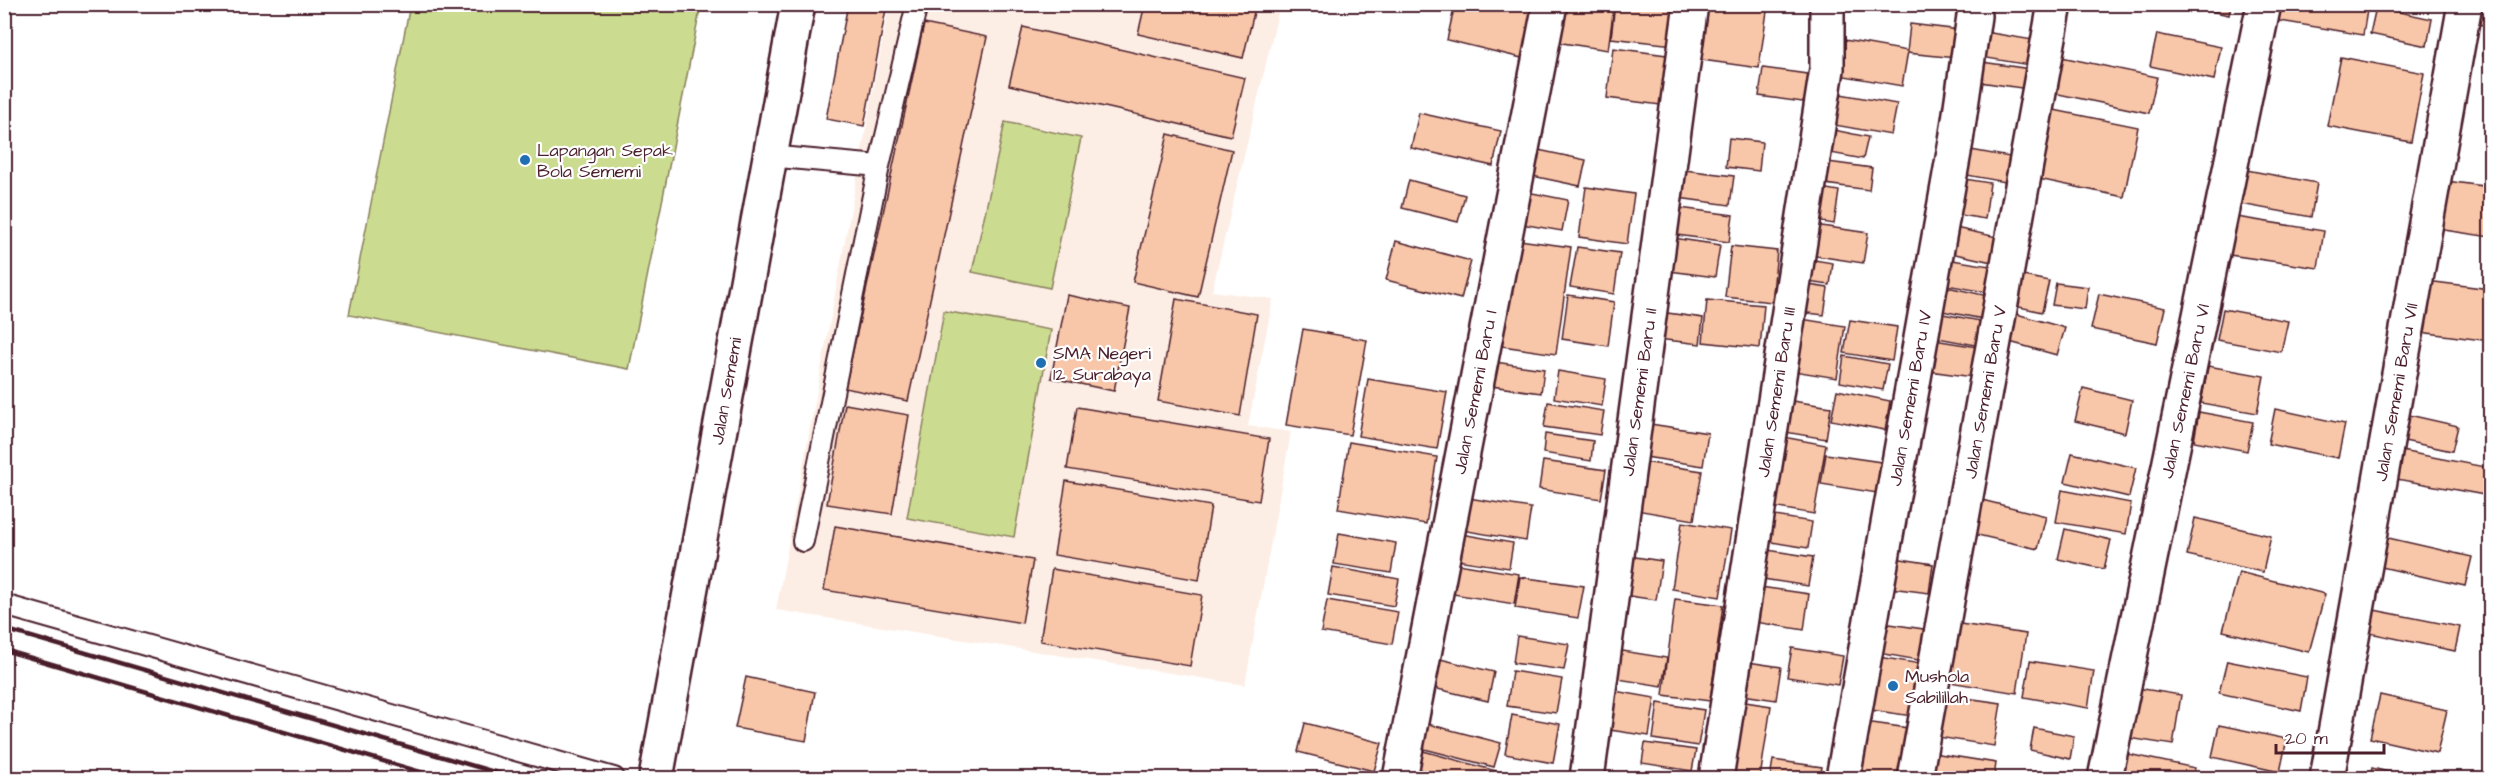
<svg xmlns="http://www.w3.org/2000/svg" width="2495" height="783" font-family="'Architects Daughter',sans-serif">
	<rect width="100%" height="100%" fill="#fff"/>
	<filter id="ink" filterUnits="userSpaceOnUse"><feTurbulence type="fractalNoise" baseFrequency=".0167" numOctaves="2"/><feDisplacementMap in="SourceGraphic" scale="12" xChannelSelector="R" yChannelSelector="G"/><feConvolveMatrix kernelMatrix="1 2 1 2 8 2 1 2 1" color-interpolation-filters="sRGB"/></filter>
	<g filter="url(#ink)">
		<path fill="#fdeee5" d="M889,5H1280L1212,291L1273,299L1248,426L1291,432L1245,685L776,610Z"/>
		<path fill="#cbdc90" stroke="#8a7e5e" stroke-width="1.5" d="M410,5H701L629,369L349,315Z
			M1005,122L1081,138L1050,288L972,272Z
			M944,311L1051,330L1014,537L907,518Z"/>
		<path fill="#f8c6a8" stroke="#4a1f2b" stroke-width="1.5" d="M848,4H887L864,126L826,119Z
			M1145,4H1256L1243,58L1138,34Z
			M1455,4H1544L1530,60L1447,40Z
			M1562,4L1614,6L1608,50L1556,42Z
			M1615,4H1678L1674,45L1611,38Z
			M1703,4H1768L1759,68L1695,59Z
			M2178,4H2231L2229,15Z
			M2271,4H2368L2363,35L2268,19Z
			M2480,5L2490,6V26L2477,24Z
			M2376,7L2432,19L2427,46L2370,34Z
			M924,24L987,37L908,401L845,388Z
			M1910,24L1960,30L1957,58L1907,53Z
			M1023,27L1245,78L1231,136L1009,85Z
			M2488,29H2490V57L2483,56Z
			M1985,32L2033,40L2029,65L1981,57Z
			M2157,34L2221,47L2214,80L2150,66Z
			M1839,39L1908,51L1902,86L1833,74Z
			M1613,48L1674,56L1668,106L1607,98Z
			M2052,55L2157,77L2149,113L2044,91Z
			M2341,57L2424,73L2411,142L2327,126Z
			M1982,62L2030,69L2028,89L1980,82Z
			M1763,68L1814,75L1810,103L1759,96Z
			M1835,93L1897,104L1891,135L1829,124Z
			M2044,108L2138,127L2124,197L2029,177Z
			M1419,113L1501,131L1493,166L1411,148Z
			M1829,129L1868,137L1863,159L1825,152Z
			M1168,134L1232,150L1198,297L1133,282Z
			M1729,138L1762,142L1759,171L1726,167Z
			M1529,148L1586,160L1580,186L1523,174Z
			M1960,148L2010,157L2005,182L1956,173Z
			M1828,162L1872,168L1869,190L1825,184Z
			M1676,169L1734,176L1730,205L1671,197Z
			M2241,169L2317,183L2311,217L2235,203Z
			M1953,177L1990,183L1985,219L1948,213Z
			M1409,180L1465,195L1458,222L1402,208Z
			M2439,180L2490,187V237L2431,228Z
			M1809,186L1839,191L1834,224L1804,219Z
			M1586,187L1634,194L1627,244L1579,237Z
			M1517,190L1568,200L1562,231L1510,222Z
			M1672,207L1733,215L1729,242L1669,234Z
			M2230,216L2324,231L2318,268L2223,254Z
			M1808,224L1868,233L1863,263L1804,254Z
			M1951,227L1997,237L1992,262L1946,252Z
			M1666,237L1720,245L1715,277L1662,270Z
			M1505,238L1571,247L1556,354L1489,344Z
			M1396,241L1471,261L1461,299L1386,280Z
			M1731,246L1777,251L1772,302L1725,297Z
			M1577,247L1620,253L1614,294L1570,287Z
			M1802,258L1833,263L1830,285L1799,281Z
			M1946,259L1990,266L1985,292L1941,284Z
			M2008,273L2049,281L2042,312L2001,303Z
			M2419,280L2490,289V341L2412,331Z
			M1795,283L1828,288L1824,315L1791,311Z
			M2056,283L2088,287L2085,309L2052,305Z
			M1943,286L1988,296L1983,319L1937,310Z
			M2099,294L2165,308L2157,343L2091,329Z
			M1067,295L1130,308L1114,391L1051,378Z
			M1568,295L1614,302L1608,346L1562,339Z
			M1176,299L1257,314L1240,416L1158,401Z
			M1707,300L1764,305L1760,348L1703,342Z
			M2223,309L2288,321L2281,352L2217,340Z
			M2003,310L2065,328L2057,355L1995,338Z
			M1653,311L1703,318L1700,344L1649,338Z
			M1932,312L1986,322L1981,346L1927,336Z
			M1789,317L1845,326L1837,378L1781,369Z
			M1850,320L1897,327L1892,361L1844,353Z
			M1303,329L1367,340L1350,435L1286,425Z
			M1934,340L1978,347L1973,377L1929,371Z
			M1844,356L1888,364L1883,390L1840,382Z
			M1488,361L1544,369L1541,393L1484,385Z
			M2208,366L2264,376L2257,413L2201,403Z
			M1558,371L1606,379L1602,406L1554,398Z
			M1368,379L1447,392L1437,449L1358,436Z
			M2083,388L2132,400L2125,433L2075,421Z
			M1837,390L1890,401L1885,430L1831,420Z
			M1779,399L1831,407L1826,439L1773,430Z
			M1548,402L1604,411L1600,435L1544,427Z
			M845,404L909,415L892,514L827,504Z
			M1077,407L1269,439L1259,501L1067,469Z
			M2275,409L2345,424L2338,458L2268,444Z
			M2199,412L2253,422L2247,451L2194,441Z
			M2396,412L2458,426L2452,451L2390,438Z
			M1644,423L1708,433L1703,466L1639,456Z
			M1545,434L1593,441L1591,461L1543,453Z
			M1773,435L1826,445L1814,514L1761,505Z
			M1349,442L1437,457L1426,524L1338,509Z
			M2396,450L2490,468V496L2391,478Z
			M2072,453L2136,468L2129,497L2065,482Z
			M1826,454L1881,462L1877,493L1821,484Z
			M1543,461L1606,470L1601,499L1539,489Z
			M1637,461L1702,471L1694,520L1630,509Z
			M1066,481L1211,506L1199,580L1054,555Z
			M2062,490L2131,503L2126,534L2056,522Z
			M1462,497L1531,508L1526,541L1455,529Z
			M1978,499L2046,516L2038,549L1969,533Z
			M1763,514L1812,522L1808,548L1759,540Z
			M2195,518L2271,536L2263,572L2187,555Z
			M1682,522L1731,530L1720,597L1672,589Z
			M835,526L1033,560L1022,623L824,590Z
			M2065,529L2111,540L2104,569L2058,559Z
			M1339,533L1396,543L1391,573L1334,564Z
			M1455,533L1513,543L1509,568L1450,559Z
			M2384,537L2472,557L2465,586L2377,566Z
			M1761,549L1813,557L1808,586L1757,578Z
			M1622,555L1662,561L1656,600L1616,594Z
			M1888,557L1933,564L1929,593L1883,587Z
			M1452,563L1519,574L1514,604L1447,593Z
			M1333,567L1399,579L1394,606L1328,595Z
			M1052,569L1202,595L1190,666L1040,641Z
			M2239,572L2325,594L2309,652L2223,631Z
			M1520,577L1584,586L1578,618L1515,608Z
			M1760,587L1809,594L1804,630L1755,622Z
			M1675,599L1723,605L1710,701L1663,695Z
			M1327,600L1398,612L1392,644L1321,632Z
			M2369,609L2460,627L2455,651L2365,632Z
			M1947,622L2026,634L2017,693L1937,680Z
			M1883,623L1930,630L1924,661L1878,653Z
			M1517,636L1569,644L1564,670L1513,663Z
			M1792,648L1843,656L1838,685L1787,677Z
			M1610,649L1667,658L1662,686L1605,677Z
			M1873,656L1921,664L1912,716L1864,709Z
			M1432,657L1494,672L1488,701L1425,686Z
			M1741,661L1781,667L1776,700L1736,694Z
			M2030,661L2094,671L2088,708L2024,697Z
			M2227,661L2307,677L2301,711L2219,693Z
			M1512,671L1562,679L1556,713L1507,706Z
			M746,677L815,692L806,741L735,728Z
			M2131,687L2181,695L2173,745L2122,737Z
			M1603,689L1655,698L1649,736L1597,728Z
			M1938,694L2001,703L1994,746L1932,736Z
			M2380,695L2447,710L2437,753L2370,738Z
			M1732,700L1771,706L1760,778L1721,772Z
			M1658,703L1704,710L1698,746L1653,739Z
			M1512,715L1560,724L1553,763L1505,754Z
			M1420,722L1501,743L1494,767L1413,746Z
			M1865,722L1908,728L1901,778H1857Z
			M1305,723L1382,743L1374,771L1298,752Z
			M2219,725L2287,739L2280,772L2212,757Z
			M2034,728L2074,736L2070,759L2030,750Z
			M1645,743L1696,750L1692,771L1642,763Z
			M1409,747L1496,771L1493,778H1405Z
			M1927,752L1996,763L1994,778H1922Z
			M2128,754L2195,768L2192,778H2123Z
			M1773,760L1822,767L1820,778H1770Z
			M2372,768L2414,778H2370Z"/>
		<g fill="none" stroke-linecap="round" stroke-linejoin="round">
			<defs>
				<path id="lane" d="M768,156L879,166L917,4
					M803,541L879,166
					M4,605L614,778"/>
				<path id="street" d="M656,778L798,4
					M1400,778L1550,4
					M1587,778L1691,4
					M1716,778L1827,69V4
					M1843,778L1956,141L1974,16
					M1915,778L2055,4
					M2105,778L2264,4
					M2327,778L2465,4"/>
			</defs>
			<use href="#lane" stroke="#4a1f2b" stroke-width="24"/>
			<use href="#street" stroke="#4a1f2b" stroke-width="38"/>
			<use href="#lane" stroke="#fff" stroke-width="20"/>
			<use href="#street" stroke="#fff" stroke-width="33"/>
			<path stroke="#4a1f2b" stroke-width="4.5" d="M4,629L515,778
				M4,650L441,778"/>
		</g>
	</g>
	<g fill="#1f6fb2" stroke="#fff" stroke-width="2">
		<circle cx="525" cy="160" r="6"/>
		<circle cx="1041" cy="363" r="6"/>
		<circle cx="1893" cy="686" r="6"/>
	</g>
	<g text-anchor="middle" stroke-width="4.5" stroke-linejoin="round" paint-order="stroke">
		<g font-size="18" fill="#4a1f2b" stroke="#fff" text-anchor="start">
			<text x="537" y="156">Lapangan Sepak<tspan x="537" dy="21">Bola Sememi</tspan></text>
			<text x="1053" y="359">SMA Negeri<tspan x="1053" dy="21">12 Surabaya</tspan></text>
			<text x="1905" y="682">Mushola<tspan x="1905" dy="21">Sabilillah</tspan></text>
		</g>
		<g font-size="18" fill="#4a1f2b" stroke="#fff">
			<text transform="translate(726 391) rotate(-80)" y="6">Jalan Sememi</text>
			<text transform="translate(2185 391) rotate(-78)" y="6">Jalan Sememi Baru VI</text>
			<text transform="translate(1475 392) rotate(-79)" y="6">Jalan Sememi Baru I</text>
			<text transform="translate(1639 392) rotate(-82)" y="6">Jalan Sememi Baru II</text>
			<text transform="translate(1776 392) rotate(-81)" y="6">Jalan Sememi Baru III</text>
			<text transform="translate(1985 392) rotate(-80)" y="6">Jalan Sememi Baru V</text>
			<text transform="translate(2396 392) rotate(-80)" y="6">Jalan Sememi Baru VII</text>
			<text transform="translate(1910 398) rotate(-80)" y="6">Jalan Sememi Baru IV</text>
		</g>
	</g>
	<rect width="2495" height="783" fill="none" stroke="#fff" stroke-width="24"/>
	<rect x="12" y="12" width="2471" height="759" fill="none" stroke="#4a1f2b" stroke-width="2" filter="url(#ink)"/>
	<path d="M2276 744v9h108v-9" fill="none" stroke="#4a1f2b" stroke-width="3"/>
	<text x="2285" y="744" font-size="18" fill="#4a1f2b" stroke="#ffffff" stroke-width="4.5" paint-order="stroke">20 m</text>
</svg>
